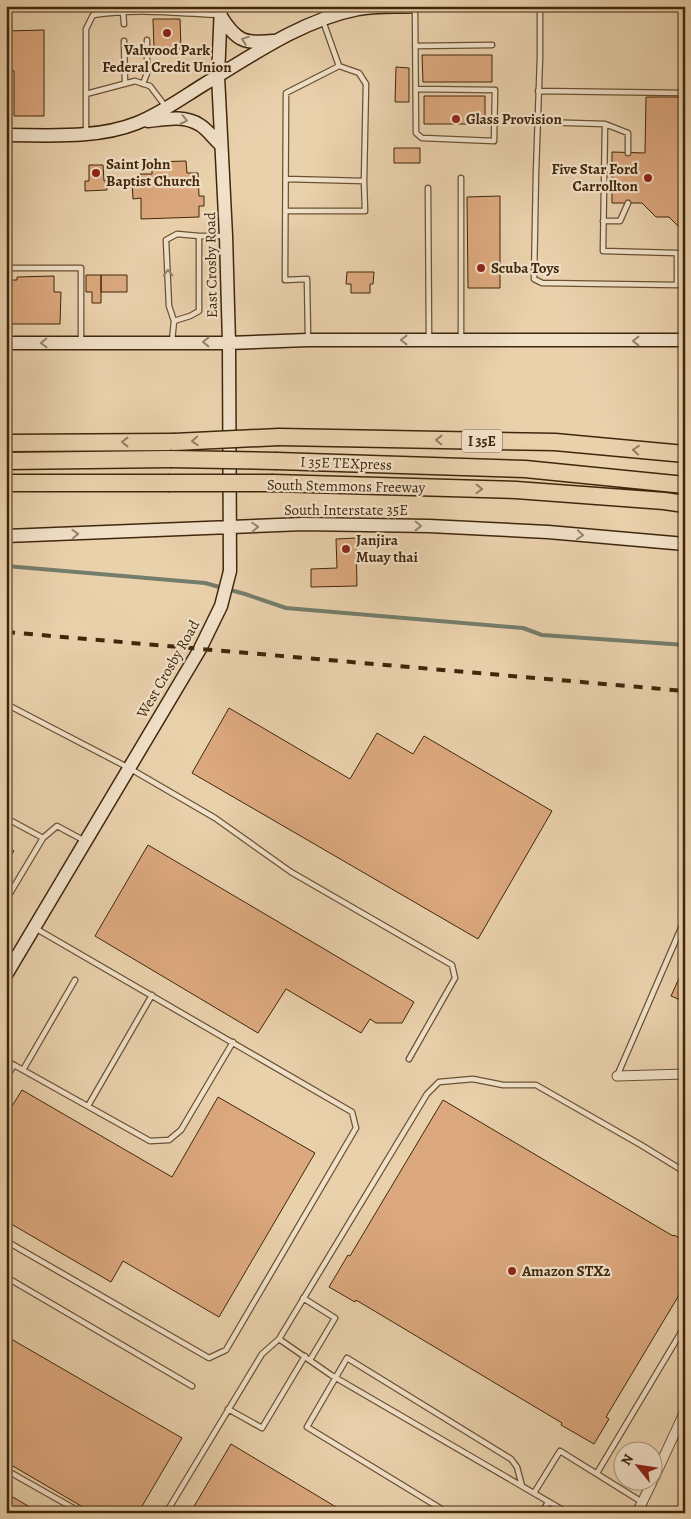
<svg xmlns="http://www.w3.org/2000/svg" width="691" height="1519" font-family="Alegreya,serif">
	<rect width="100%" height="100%" fill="#e9d1ac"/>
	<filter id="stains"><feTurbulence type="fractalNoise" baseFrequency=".004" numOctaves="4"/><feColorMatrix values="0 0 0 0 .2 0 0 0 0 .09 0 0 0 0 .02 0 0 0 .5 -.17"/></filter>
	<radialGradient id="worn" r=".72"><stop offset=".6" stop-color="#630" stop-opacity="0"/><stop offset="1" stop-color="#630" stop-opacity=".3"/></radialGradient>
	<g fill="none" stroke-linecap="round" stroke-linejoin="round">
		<path stroke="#747d6b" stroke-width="4" d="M6,566L205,583L245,594L286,608L523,628L542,635L685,645"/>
	</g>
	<path fill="#dca87e" stroke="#40270c" d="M153,19H180L181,48H154Z
		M44,30V116H14V71L6,66V31Z
		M422,55H492V82H423Z
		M396,67L409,68V102H395Z
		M424,96H485V124H424Z
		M646,97H685V226H678L669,217H656L642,203H612V152L645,153Z
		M394,148H420V163H394Z
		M186,161L187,173H198L199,196H204V206H199V217L141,219V198L133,199L132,182H141L140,174H152V162Z
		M89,165H103L104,181H107V190L85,191V181H89Z
		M500,196V288H468L467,197Z
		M347,272H374L373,284H370V293H351V284H346Z
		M86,275H101V303H92V292H86Z
		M101,275H127V292H101Z
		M54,276V292H61L60,324H6V280H17V277Z
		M356,538L357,586L311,587V569L337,568L336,539Z
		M229,708L350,779L377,733L413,754L424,736L552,811L478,939L192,773Z
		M148,845L414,1002L402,1023H376L370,1019L361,1033L286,989L258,1033L95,936Z
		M6,846L14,851L6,863Z
		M685,965V1002L671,996Z
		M22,1090L172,1177L218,1097L315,1153L219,1317L123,1261L111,1282L6,1221V1116Z
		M443,1100L673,1236L674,1235L685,1241V1285L606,1417L609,1419L594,1444L561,1425L562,1423L356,1300L355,1302L329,1287L348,1255L350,1256Z
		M6,1336L182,1438L138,1513H93L6,1462Z
		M231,1444L346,1513H190Z
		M6,1493L40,1513H6Z"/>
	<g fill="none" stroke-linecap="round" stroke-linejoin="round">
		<defs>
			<path id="lane" d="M540,6V57L536,172L534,279L542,283L677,285V253H685
				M415,8L416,133L422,138L494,141L495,90L416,89
				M123,12L124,24
				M124,41L125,84
				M415,46L492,45
				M339,66L359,73L366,84L364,181
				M143,84L147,73V40
				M538,91L685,93
				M86,94L135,81L150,86L166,107
				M537,122L605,124L603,251L677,253
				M605,124L628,133V153
				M86,132V29L93,15C135,8 177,13 219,15
				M461,178V339
				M428,188L429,339
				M286,211H365L364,181L286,179
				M603,221H620L628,203
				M199,236H225
				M6,268H81V341
				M308,339L307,279L285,280L286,93L339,66L323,21
				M172,341L174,321L169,306L166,240L177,234L199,236V311L190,316L174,321
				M6,704L129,768L215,818L291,872L452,965L455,978L409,1059
				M6,818L43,838
				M6,900L43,838L57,826L85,841
				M6,1061L14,1065L6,1078
				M14,1065L150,1141L169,1140L181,1130L233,1042
				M23,1070L75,980
				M617,1076L685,919
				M88,1106L152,995
				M6,1241L209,1358L226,1350L356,1128L352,1112L35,928
				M6,1277L192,1386
				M303,1298L335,1318L310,1360
				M279,1339L427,1094L439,1082L473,1079L503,1085H536L641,1145L685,1172
				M228,1409L262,1428L305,1356
				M6,1470L82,1513
				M597,1473L683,1329L685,1330
				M534,1493L560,1451L642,1502
				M166,1513L262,1354L279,1339L331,1375L568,1513
				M448,1513L307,1427L347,1358L511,1459L517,1467L522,1486
				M542,1513L548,1502"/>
			<path id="street" d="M617,1076L685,1074
				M654,1478L685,1411
				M637,1513L652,1482"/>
			<path id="secondary" d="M220,15C236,41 244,44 273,41
				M148,121C166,119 184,115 200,125C208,130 214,139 221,145
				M6,135C49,135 97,139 137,123C160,114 182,98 203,85C251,56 302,20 358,9C376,6 397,7 415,6
				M6,343H229L308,340H685
				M6,536L303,524L429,526L548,532L685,544
				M6,975L200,649L221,606L230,571L229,343L226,236L218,76L221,6"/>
			<path id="highway" d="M279,437L555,442L685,454
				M6,443L174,442
				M6,461L170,459
				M277,461L525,469L685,485
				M6,483H168
				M273,483L516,490L664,501L685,504"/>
		</defs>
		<use href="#lane" stroke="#6a5234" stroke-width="7"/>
		<use href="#street" stroke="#6a5234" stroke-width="11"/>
		<use href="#secondary" stroke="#40270c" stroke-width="15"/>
		<use href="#highway" stroke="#40270c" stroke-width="19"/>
		<use href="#lane" stroke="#f1e1c9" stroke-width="4.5"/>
		<use href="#street" stroke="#f1e1c9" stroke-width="9"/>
		<use href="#secondary" stroke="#f1e1c9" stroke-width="12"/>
		<use href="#highway" stroke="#e9d1ac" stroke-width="16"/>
		<path stroke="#40270c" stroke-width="4" stroke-dasharray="9 9" stroke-linecap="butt" d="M6,6H7
			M6,632L685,691"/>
		<defs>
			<path id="highway-bridge" d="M174,442L279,437
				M170,459L277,461
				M168,483H273"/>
		</defs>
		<use href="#highway-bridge" stroke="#40270c" stroke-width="19" stroke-linecap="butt"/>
		<use href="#highway-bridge" stroke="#e9d1ac" stroke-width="16"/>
	</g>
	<defs><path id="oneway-chevron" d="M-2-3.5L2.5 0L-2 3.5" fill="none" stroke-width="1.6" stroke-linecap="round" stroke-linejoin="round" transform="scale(1.25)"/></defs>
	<g stroke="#98846a">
		<use href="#oneway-chevron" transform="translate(245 40) rotate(-159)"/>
		<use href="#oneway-chevron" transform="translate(184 120) rotate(12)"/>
		<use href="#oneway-chevron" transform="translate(168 273) rotate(-92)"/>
		<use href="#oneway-chevron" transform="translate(404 340) rotate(-180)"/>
		<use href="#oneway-chevron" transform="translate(636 341) rotate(180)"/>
		<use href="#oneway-chevron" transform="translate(206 342) rotate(-180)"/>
		<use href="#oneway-chevron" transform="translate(44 343) rotate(179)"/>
		<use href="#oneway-chevron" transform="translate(418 526) rotate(1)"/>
		<use href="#oneway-chevron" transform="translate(255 527) rotate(-3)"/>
		<use href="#oneway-chevron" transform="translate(75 534) rotate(-2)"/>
		<use href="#oneway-chevron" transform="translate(580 535) rotate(5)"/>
	</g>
	<g stroke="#947c5c">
		<use href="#oneway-chevron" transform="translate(439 440) rotate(-179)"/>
		<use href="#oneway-chevron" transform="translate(195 441) rotate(177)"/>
		<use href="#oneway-chevron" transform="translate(125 442) rotate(180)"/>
		<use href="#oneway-chevron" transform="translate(636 450) rotate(-175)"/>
		<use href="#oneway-chevron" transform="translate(479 489) rotate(2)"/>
	</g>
	<g fill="#8f2418" stroke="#f1e1c9" stroke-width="2">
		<circle cx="167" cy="33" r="5"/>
		<circle cx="456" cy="119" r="5"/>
		<circle cx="96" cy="173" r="5"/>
		<circle cx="648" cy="178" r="5"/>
		<circle cx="481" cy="268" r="5"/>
		<circle cx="346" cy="549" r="5"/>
		<circle cx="512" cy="1271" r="5"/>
	</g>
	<g text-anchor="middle" stroke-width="4.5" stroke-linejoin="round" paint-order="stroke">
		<rect fill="#f1e1c9" stroke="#755f45" stroke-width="1" x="462" y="429.5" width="40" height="23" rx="4"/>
		<g font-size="14" font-weight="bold" fill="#40270c">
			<text x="482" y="446">I 35E</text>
		</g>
		<g font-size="15" font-weight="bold" fill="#40270c" stroke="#f1e1c9" text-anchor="start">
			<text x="167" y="55" text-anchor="middle">Valwood Park<tspan x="167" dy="17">Federal Credit Union</tspan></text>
			<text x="466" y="124">Glass Provision</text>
			<text x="106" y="169">Saint John<tspan x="106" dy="17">Baptist Church</tspan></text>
			<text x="638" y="174" text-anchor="end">Five Star Ford<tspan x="638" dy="17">Carrollton</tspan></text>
			<text x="491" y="273">Scuba Toys</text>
			<text x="356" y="545">Janjira<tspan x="356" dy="17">Muay thai</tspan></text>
			<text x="522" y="1276">Amazon STX2</text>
		</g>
		<g font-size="15" fill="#40270c" stroke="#f1e1c9">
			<text transform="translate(211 265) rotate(-91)" y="5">East Crosby Road</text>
			<text transform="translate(346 463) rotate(2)" y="5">I 35E TEXpress</text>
			<text transform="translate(346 486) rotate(1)" y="5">South Stemmons Freeway</text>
			<text x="346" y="515">South Interstate 35E</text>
			<text transform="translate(168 669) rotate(-60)" y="5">West Crosby Road</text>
		</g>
	</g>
	<rect width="691" height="1519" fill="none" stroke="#e9d1ac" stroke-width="25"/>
	<rect x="8" y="8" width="676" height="1504" fill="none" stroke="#40270c" stroke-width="2.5"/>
	<rect x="12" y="12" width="666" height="1494" fill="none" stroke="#40270c"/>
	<g transform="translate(638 1466) rotate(300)"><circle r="24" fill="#f1e1c9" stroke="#aa977d"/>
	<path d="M0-4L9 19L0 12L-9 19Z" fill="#8f2418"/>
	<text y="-8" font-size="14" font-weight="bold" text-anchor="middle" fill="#40270c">N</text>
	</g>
	<rect width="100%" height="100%" filter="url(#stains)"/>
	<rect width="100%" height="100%" fill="url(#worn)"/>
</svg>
